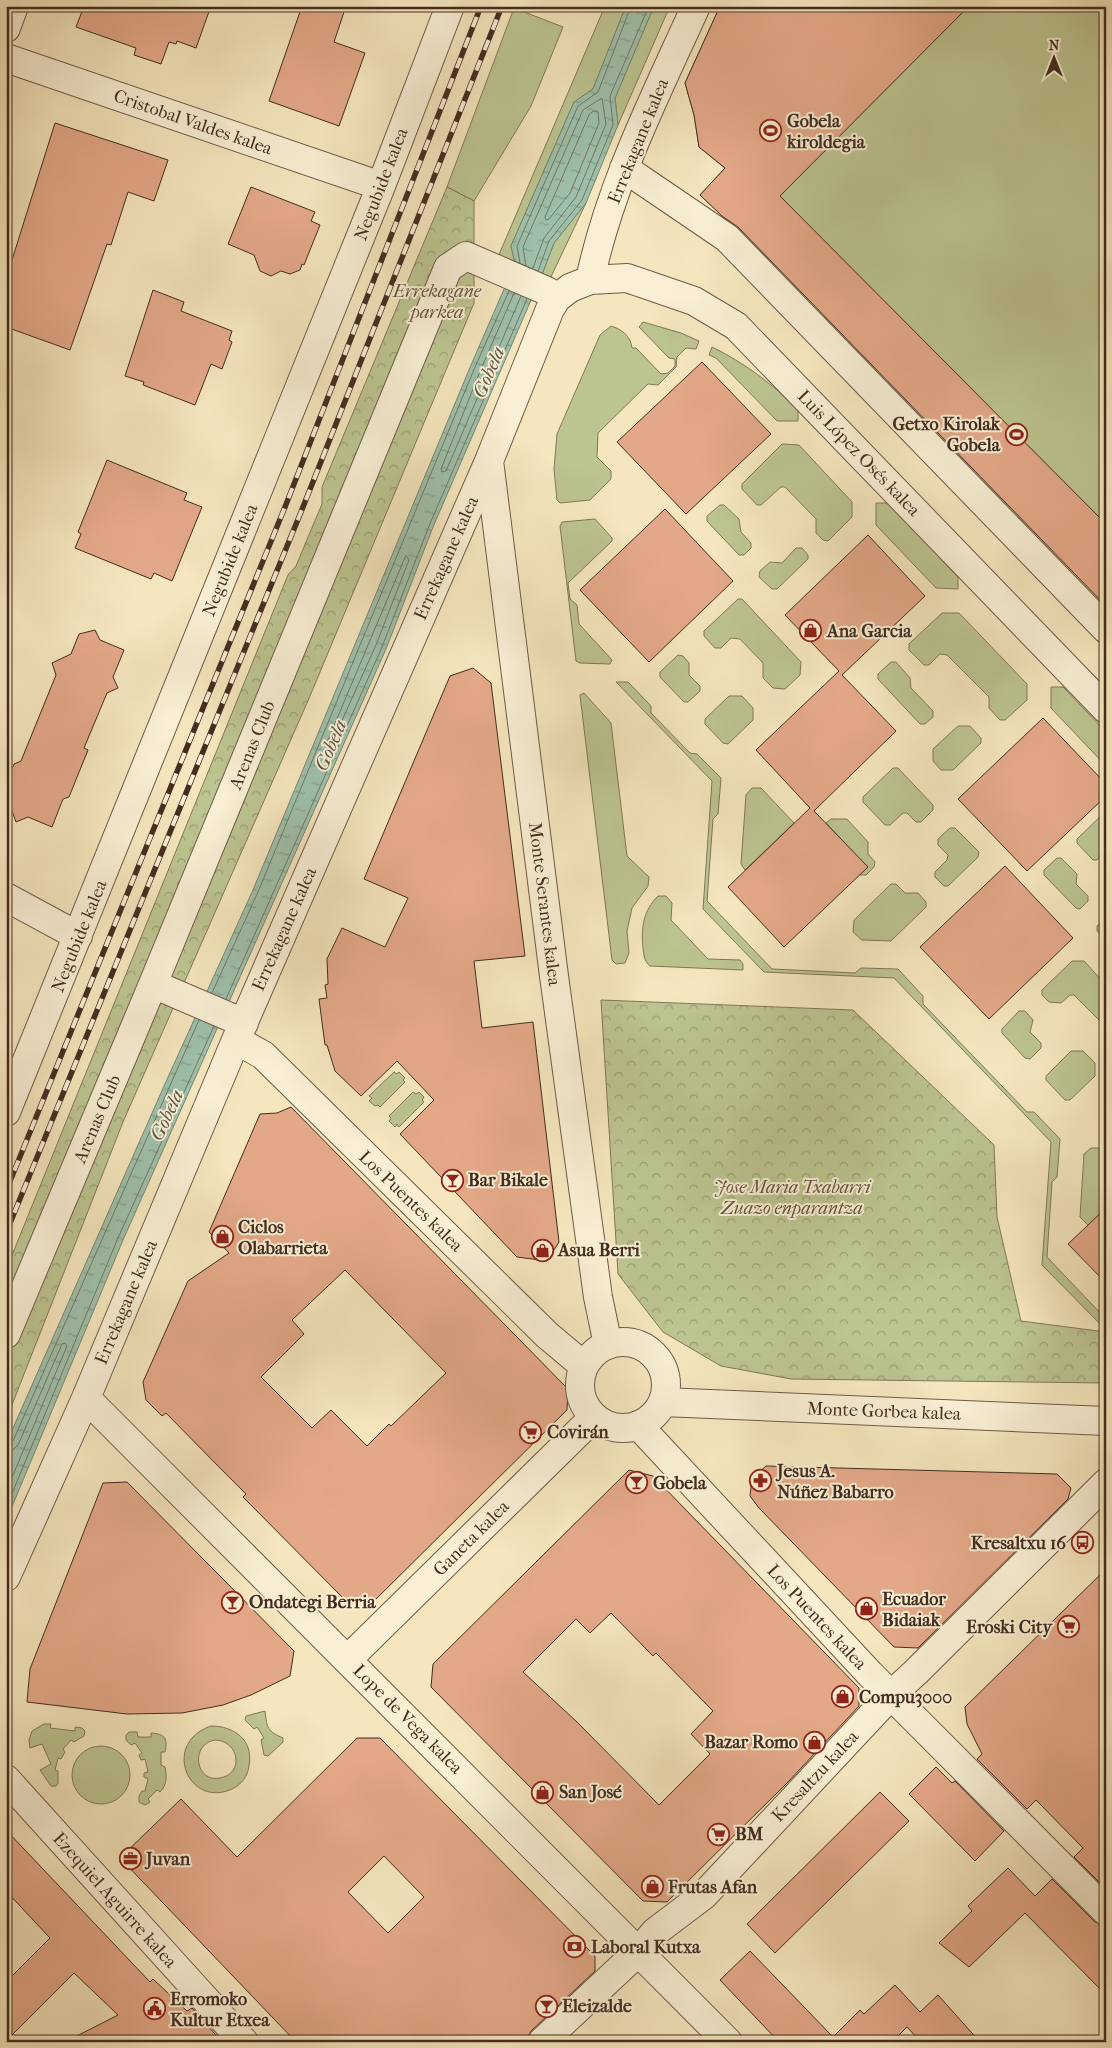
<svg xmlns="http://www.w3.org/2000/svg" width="1112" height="2048" font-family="'IM FELL French Canon',serif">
	<defs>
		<pattern id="park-crowns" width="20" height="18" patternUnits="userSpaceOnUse" patternTransform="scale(1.25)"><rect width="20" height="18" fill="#bcc490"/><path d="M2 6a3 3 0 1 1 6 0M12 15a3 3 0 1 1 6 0" fill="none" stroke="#9a9f75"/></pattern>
		<pattern id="water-ripples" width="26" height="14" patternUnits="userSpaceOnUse" patternTransform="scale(1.25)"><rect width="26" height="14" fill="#9ec0aa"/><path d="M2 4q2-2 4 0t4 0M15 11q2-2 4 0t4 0" fill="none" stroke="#829c8a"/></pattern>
	</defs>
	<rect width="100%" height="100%" fill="#f5e6bd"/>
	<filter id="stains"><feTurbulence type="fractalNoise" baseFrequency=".004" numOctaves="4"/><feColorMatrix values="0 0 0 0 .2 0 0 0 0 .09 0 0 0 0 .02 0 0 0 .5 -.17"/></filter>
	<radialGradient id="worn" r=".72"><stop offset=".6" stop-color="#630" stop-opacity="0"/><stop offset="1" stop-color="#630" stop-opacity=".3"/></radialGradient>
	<path fill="#bcc490" stroke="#807858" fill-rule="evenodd" d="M605,6H626L593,89L574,102L511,246L515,264L498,257Z
		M654,6H670L618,125L615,98Z
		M720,6H1106V611L742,234L700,195L725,168L699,147L694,115L685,83Z
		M514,8L563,27L531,106L474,201L447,187Z
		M586,203L549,281L541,277L554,243Z
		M643,322L681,333L699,341L696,349L686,348L677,357L676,367L658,385L648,384L598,433L597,457L611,471V479L590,500L560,503L557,500L554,469L557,434L600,335L611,326C621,329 631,336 632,348H636L661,374L668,373L675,366V359L669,358L639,327Z
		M712,347C745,363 772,384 798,409V421H777L716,358L709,355Z
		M782,444L799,445L852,502V517L828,541L823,540L816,533V519L785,487H781L761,505H757L742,489V484Z
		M876,503H888L958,577V589L936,588L876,525Z
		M720,505H724L739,519L741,532L751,543V548L744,555H739L707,521V516Z
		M595,519L612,538V541L568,583L570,599L577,605L579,624L612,660L610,664L580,663L576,661L560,526L562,522Z
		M796,548H802L808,555V559L777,589H772L759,577L760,571L770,562L782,563Z
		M738,599H742L801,662L800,675L785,689L773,688L763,678V663L740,639L731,638L721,648H715L704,636V631Z
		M942,613H959L1027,684V700L1005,720H1000L989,708V697L947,655L940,654L929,665H924L909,650V644Z
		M678,655L683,656L689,663V675L700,686V691L688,702H684L660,677V672Z
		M891,662H896L910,678L911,688L933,711V717L925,724H920L878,679V674Z
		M616,682H628L651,706V713L690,753L697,754L721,778L718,814L713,819L707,901L772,969L855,973L861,968L898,969L923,996V1004L1027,1112H1034L1060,1139L1057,1177L1052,1182L1047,1257L1106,1319V1330L1042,1265L1051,1142L894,978L764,972L703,909L712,781Z
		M1051,687H1063L1106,732V766L1051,708Z
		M584,693L611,723L627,856L649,877L648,886L632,908L627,931L629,953L625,963L616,964L612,960L580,695Z
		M729,696H742L753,708V720L728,744L723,743L705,724V719Z
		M958,726H970L981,738V743L953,770H941L933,761V749Z
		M893,768H898L933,805V810L921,822H916L907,813H903L890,825H885L863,802V797Z
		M752,788H761L794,823L745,870L741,864L746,795Z
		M1106,811V851L1097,860H1093L1077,843V839Z
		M831,819H847L868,842V854L875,862L874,867L866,875H859L867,867L826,823Z
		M950,828H955L979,852L978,857L948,886H944L935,877V872L947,860L948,855L938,845V839Z
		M1057,858H1061L1077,874L1076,884L1088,896V901L1080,909L1076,908L1044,875V870Z
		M891,884H896L905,893H918L926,902V907L891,941L862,940L853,932L854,920Z
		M658,896H666L672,903L671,920L708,959L740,960L743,964V970L650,966C644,961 644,956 643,948C641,928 643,911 658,896Z
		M1106,917V940L1097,931V926Z
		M1072,961H1084L1106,985V1040L1102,1036L1103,1024L1074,995H1070L1061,1003L1049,1002L1042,995V990Z
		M1019,1011H1025L1033,1020L1030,1032L1041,1043V1048L1030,1059L1025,1058L1002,1033V1029Z
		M1071,1051H1083L1095,1063V1076L1070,1100H1065L1046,1080V1076Z
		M394,1072L397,1074L399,1072L405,1078L403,1080L405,1082L380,1107L378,1105L375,1106L369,1101L372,1098L369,1096Z
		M413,1092L416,1094L419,1092L424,1097L422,1100L424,1102L399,1127L397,1124L395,1127L389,1121L391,1118L389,1116Z
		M1091,1148H1104L1106,1150V1208L1088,1225L1080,1217L1084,1154Z
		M265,1711C267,1728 267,1731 283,1738V1742L268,1756L264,1755L261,1740L264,1738L257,1727L254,1729L245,1720L246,1716Z
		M44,1724H51L50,1728L75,1731V1727L82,1728L85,1731L84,1736L74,1742L71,1740L63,1749L65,1752L61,1759L58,1758L55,1770L58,1771V1783L56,1786H51L40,1770L51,1764L42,1744L30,1748L29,1740L32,1731Z
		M211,1726C234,1726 254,1740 249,1766C248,1776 241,1785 232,1789C188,1809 161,1743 211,1726ZM215,1740C240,1741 244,1774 220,1778C195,1783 190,1744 215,1740Z
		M129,1732H137L138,1737H151V1733C165,1734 168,1738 165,1752H161V1765L165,1767C167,1777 167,1785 160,1792L157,1790L148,1799L150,1802L145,1805L139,1802V1796L142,1791H145L148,1779L144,1777V1773L148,1772L145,1759L141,1760L139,1755L142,1753L135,1743L131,1745L126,1740V1735Z
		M72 1775a29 29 0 1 1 58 0a29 29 0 1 1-58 0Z"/>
	<path fill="url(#park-crowns)" stroke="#807858" d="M447,187L474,201V303L310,696L123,1122L6,1420V1270L288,575L296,566L322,504V487Z
		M601,1000L853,1010L994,1145L997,1217L1021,1321L1106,1332V1383L791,1379L721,1366L663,1332L618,1274Z"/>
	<path fill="url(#water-ripples)" stroke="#7a8573" d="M626,6H654L615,98L618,125L586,203L554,243L541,277L433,527L386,649L123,1240L6,1521V1444L164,1086L253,890L471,365L515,264L511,246L574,102L593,89Z"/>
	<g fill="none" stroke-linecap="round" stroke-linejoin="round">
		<path stroke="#717666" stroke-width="1" d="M594,111L598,112L599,123L570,193L549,219L546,220L545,217L589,115Z
			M520,263L517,246L578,106L598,92L631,6
			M526,266L523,247L583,110L602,98L606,124L576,197L544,238L533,268
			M538,271L549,241L582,200L613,125L610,96L649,6
			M514,293L481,369L441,469L442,472L446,471L521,296
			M406,556L409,560L376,645L331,745L328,746L327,743Z
			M212,993L258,892L475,367L509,291
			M226,999L382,647L429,526L527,299
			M6,1444L13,1441L199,1020
			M6,1451L13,1450L18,1445L62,1344L65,1343L67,1346L6,1492
			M6,1508L118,1238L214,1026"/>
	</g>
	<path fill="#e3a888" stroke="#442c21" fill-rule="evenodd" d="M84,6H211L196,48L177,41L176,44L169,42L161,64L134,55L136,48L76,27Z
		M302,6H346L334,42L365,53L339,126L269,101Z
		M720,6H969L780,196L1106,524V606L738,227L722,216L700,195L725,168L699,147L694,115L685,83Z
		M55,123L168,160L154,201L128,192L111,245L107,244L70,350L6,327V257L12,260Z
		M251,187L315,212L311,221L320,225L304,265L302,264L300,270L290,274L281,271L271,276L260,271L254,255L228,244Z
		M153,290L184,302L181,311L232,331L229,340L232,342L222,369L211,364L195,405L143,385L144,382L125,376Z
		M702,362L771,434L686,514L617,442Z
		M107,460L187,493L184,500L202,507L172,581L154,573L151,579L75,548L81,534L78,532Z
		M665,509L733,581L649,662L580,590Z
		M868,535L925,596L842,675L896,731L814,811L868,867L784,947L728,887L810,808L756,750L839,671L785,615Z
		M95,630L100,640L124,650L113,677L118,688L107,693L84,748L88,750L69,797L63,799L52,827L28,817L16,822L12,811L6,808V782L14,764L21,761L56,675L52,663L71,654L79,634Z
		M473,668L491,683L525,956L474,961L482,1028L533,1022L559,1242L547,1261L517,1257L400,1134L434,1100L397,1061L361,1096L335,1071L327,1045H325L319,999L327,998L325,985L328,984L327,959L342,928L385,947L408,898L364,879L450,676Z
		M1043,718L1106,784V796L1027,871L958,799Z
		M1005,866L1073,938L989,1019L920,947Z
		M291,1107L568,1389L567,1410L372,1603H348L243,1497L246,1494L216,1464L166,1413L162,1416L146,1400L143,1382L188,1281L229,1253L209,1232L260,1114L277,1113ZM345,1270L446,1373L391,1426L389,1424L367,1446L331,1410L312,1428L261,1377L304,1334L292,1320Z
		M1106,1208V1283L1068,1244Z
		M766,1466L1057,1474L1071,1488L1068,1499L918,1648L894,1647L759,1508L750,1496L752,1478Z
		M629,1470L653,1476L859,1688V1706L788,1782L667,1902L643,1901L431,1687L433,1664ZM611,1613L653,1656L656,1653L713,1711L691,1734L710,1754L659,1805L577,1722L523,1672L576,1619L590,1633Z
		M127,1482L294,1651L290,1676L251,1695L223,1705L182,1713L127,1714L27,1702L30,1669L103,1483Z
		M1106,1569V1889L1074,1857L1083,1848L1036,1800L1027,1809L977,1759L982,1754L967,1724L965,1707Z
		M357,1738H380L595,1956V1971L531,2031L526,2042H296L120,1858L181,1799L237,1857ZM384,1856L424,1897L388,1933L348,1892Z
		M936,1767L952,1783L955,1781L1004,1831L975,1861L909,1794Z
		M880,1792L909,1821L775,1953L747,1924Z
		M6,1830L150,1982L153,1979L187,2011L192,2008L222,2042H65L118,2015L74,1973L6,2041V1982L50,1938L6,1891Z
		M1008,1868L1035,1896L1052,1879L1095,1922L1106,1926V1995L1025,1913L969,1967L939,1943L972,1911L968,1906Z
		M750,1951L833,2037L860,2010L864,2014L895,1985L920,2012L938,1995L980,2042H921L907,2027L892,2042H779L720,1980Z"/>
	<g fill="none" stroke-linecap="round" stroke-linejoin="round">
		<defs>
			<path id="minor" d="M6,28L14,6
				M6,58L381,186
				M624,168L727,238L1106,629
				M590,280C610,184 656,95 696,6
				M489,461L554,976L598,1297L608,1345
				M6,897L78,936
				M153,984L244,1023
				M236,1040L263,1055L547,1335L584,1366
				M6,1112L381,186L450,6
				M6,1334L153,984L448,268L466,256L547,291L557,298
				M580 1385a43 43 0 1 1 86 0a43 43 0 1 1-86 0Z
				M86,1398L728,2042
				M663,1402L1106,1421
				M638,1425L870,1674L1106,1911
				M6,1577L86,1398L236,1040L489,461L550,309L557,298L570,288L590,280L627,278L694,301L736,326L1106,709
				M348,1659L594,1417
				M6,1779L244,2042
				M542,2042L638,1952L655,1932L704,1895L891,1695L916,1672L1106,1483"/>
		</defs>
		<use href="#minor" stroke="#705a48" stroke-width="30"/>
		<use href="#minor" stroke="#f8efd4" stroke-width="28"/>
		<defs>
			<path id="rail" d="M6,1191L285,507L481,6
				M6,1233L301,512L502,6"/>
		</defs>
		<use href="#rail" stroke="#442c21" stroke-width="5.5"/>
		<use href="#rail" stroke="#f8efd4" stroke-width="4" stroke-dasharray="11" stroke-linecap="butt"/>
	</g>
	<defs>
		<symbol id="stadium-ring" viewBox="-11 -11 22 22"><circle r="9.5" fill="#f8efd4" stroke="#8f2418" stroke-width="1.5"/><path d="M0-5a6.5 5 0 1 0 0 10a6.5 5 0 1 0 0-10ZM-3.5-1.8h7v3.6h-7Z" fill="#8f2418"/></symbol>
		<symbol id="shop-ring" viewBox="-11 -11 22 22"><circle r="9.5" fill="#f8efd4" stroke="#8f2418" stroke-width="1.5"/><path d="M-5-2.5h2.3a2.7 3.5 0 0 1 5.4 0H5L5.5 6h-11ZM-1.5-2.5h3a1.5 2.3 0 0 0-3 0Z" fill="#8f2418"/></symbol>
		<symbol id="bar-ring" viewBox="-11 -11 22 22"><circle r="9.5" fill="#f8efd4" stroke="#8f2418" stroke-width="1.5"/><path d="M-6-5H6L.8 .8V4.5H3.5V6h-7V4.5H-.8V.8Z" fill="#8f2418"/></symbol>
		<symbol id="supermarket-ring" viewBox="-11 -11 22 22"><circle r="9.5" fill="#f8efd4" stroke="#8f2418" stroke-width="1.5"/><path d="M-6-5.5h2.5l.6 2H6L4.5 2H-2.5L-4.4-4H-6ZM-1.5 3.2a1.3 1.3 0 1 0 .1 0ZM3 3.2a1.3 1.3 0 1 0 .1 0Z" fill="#8f2418"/></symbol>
		<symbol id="pharmacy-ring" viewBox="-11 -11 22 22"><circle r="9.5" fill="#f8efd4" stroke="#8f2418" stroke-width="1.5"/><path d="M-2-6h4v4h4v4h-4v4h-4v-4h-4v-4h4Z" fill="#8f2418"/></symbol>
		<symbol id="bus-ring" viewBox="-11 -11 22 22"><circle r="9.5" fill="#f8efd4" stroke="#8f2418" stroke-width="1.5"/><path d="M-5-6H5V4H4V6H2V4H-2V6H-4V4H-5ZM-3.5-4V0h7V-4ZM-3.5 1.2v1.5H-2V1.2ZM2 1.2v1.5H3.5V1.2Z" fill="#8f2418"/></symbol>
		<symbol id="office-ring" viewBox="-11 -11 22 22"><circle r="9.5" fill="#f8efd4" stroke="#8f2418" stroke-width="1.5"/><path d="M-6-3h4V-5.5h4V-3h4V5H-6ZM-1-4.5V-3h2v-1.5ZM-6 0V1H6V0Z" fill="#8f2418"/></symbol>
		<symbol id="bank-ring" viewBox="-11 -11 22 22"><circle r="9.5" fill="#f8efd4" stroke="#8f2418" stroke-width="1.5"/><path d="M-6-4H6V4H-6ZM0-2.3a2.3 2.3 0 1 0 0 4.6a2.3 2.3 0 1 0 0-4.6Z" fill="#8f2418"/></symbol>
		<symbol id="civic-ring" viewBox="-11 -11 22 22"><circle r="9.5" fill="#f8efd4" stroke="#8f2418" stroke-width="1.5"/><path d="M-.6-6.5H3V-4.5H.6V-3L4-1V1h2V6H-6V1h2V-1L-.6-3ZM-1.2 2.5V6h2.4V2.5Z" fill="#8f2418"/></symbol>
	</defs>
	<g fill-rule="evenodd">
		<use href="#stadium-ring" x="758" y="118" width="25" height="25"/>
		<use href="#stadium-ring" x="1004" y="422" width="25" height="25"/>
		<use href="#shop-ring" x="798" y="618" width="25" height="25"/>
		<use href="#bar-ring" x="440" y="1168" width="25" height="25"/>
		<use href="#shop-ring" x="210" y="1224" width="25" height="25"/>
		<use href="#shop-ring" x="530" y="1238" width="25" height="25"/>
		<use href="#supermarket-ring" x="518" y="1420" width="25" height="25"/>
		<use href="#pharmacy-ring" x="748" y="1468" width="25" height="25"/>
		<use href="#bar-ring" x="624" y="1470" width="25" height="25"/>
		<use href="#bus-ring" x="1070" y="1530" width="25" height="25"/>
		<use href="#bar-ring" x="220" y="1590" width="25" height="25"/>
		<use href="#shop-ring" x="854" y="1596" width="25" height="25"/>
		<use href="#supermarket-ring" x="1056" y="1614" width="25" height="25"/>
		<use href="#shop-ring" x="830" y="1684" width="25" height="25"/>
		<use href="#shop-ring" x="802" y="1730" width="25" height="25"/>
		<use href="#shop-ring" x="530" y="1780" width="25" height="25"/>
		<use href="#supermarket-ring" x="706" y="1822" width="25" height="25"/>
		<use href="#office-ring" x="118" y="1846" width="25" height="25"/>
		<use href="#shop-ring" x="640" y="1874" width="25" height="25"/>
		<use href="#bank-ring" x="562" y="1934" width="25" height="25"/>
		<use href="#bar-ring" x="534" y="1994" width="25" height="25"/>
		<use href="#civic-ring" x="142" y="1996" width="25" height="25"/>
	</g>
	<g text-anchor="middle" stroke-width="4" stroke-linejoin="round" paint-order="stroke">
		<g font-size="18" font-weight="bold" fill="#442c21" stroke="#f8efd4" text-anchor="start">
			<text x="787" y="127">Gobela<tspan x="787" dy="21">kiroldegia</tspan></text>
			<text x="1000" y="430" text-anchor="end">Getxo Kirolak<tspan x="1000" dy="21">Gobela</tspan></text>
			<text x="827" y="637">Ana Garcia</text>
			<text x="468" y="1186">Bar Bikale</text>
			<text x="238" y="1233">Ciclos<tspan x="238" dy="21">Olabarrieta</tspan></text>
			<text x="558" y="1256">Asua Berri</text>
			<text x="547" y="1438">Covirán</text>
			<text x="777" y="1477">Jesus A.<tspan x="777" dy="21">Núñez Babarro</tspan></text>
			<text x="653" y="1489">Gobela</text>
			<text x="1066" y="1549" text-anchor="end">Kresaltxu 16</text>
			<text x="882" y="1605">Ecuador<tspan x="882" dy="21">Bidaiak</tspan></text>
			<text x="249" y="1608">Ondategi Berria</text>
			<text x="1052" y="1633" text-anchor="end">Eroski City</text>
			<text x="859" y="1703">Compu3000</text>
			<text x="798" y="1748" text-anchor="end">Bazar Romo</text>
			<text x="559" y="1798">San José</text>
			<text x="735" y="1840">BM</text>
			<text x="146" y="1865">Juvan</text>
			<text x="668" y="1893">Frutas Afan</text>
			<text x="591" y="1953">Laboral Kutxa</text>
			<text x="170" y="2005">Erromoko<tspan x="170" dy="21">Kultur Etxea</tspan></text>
			<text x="562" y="2012">Eleizalde</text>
		</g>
		<g font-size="18" fill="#442c21" stroke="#f8efd4">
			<text transform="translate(193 122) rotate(19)" y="6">Cristobal Valdes kalea</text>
			<text transform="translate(638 141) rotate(-68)" y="6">Errekagane kalea</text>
			<text transform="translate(381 184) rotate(-69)" y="6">Negubide kalea</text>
			<text transform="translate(859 453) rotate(46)" y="6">Luis López Osés kalea</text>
			<text transform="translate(446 558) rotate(-66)" y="6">Errekagane kalea</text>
			<text transform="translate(230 560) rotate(-68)" y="6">Negubide kalea</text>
			<text transform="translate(252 745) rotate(-68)" y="6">Arenas Club</text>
			<text transform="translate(545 904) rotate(83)" y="6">Monte Serantes kalea</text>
			<text transform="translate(284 929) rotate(-66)" y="6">Errekagane kalea</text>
			<text transform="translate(79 936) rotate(-68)" y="6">Negubide kalea</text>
			<text transform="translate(97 1119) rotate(-67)" y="6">Arenas Club</text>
			<text transform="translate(411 1201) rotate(44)" y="6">Los Puentes kalea</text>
			<text transform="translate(126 1302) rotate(-67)" y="6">Errekagane kalea</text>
			<text transform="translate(884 1411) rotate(2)" y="6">Monte Gorbea kalea</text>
			<text transform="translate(471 1538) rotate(-45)" y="6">Ganeta kalea</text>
			<text transform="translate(817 1617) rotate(47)" y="6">Los Puentes kalea</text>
			<text transform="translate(408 1719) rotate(45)" y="6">Lope de Vega kalea</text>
			<text transform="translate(815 1776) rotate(-47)" y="6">Kresaltzu kalea</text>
			<text transform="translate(115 1900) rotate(48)" y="6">Ezequiel Aguirre kalea</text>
		</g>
		<g font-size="18" font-style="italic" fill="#62523d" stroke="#f8efd4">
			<text x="437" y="297">Errekagane<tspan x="437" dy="21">parkea</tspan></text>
			<text x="792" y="1193">Jose Maria Txabarri<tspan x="792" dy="21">Zuazo enparantza</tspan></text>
		</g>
		<g font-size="19" font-style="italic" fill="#5a5143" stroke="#f8efd4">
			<text transform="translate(488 372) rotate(-67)" y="7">Gobela</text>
			<text transform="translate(330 745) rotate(-67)" y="7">Gobela</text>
			<text transform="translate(166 1115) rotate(-65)" y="7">Gobela</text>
		</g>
	</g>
	<rect width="1112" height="2048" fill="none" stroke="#f5e6bd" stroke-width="25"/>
	<rect x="8" y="8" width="1097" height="2033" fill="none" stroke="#442c21" stroke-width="2.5"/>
	<rect x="12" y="12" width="1087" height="2023" fill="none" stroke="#442c21"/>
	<g transform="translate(1054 58)" stroke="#f8efd4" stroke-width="4" paint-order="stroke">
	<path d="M0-4L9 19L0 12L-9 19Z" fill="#442c21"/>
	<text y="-8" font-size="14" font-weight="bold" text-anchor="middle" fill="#442c21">N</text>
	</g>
	<rect width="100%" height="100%" filter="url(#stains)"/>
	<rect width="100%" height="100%" fill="url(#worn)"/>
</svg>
